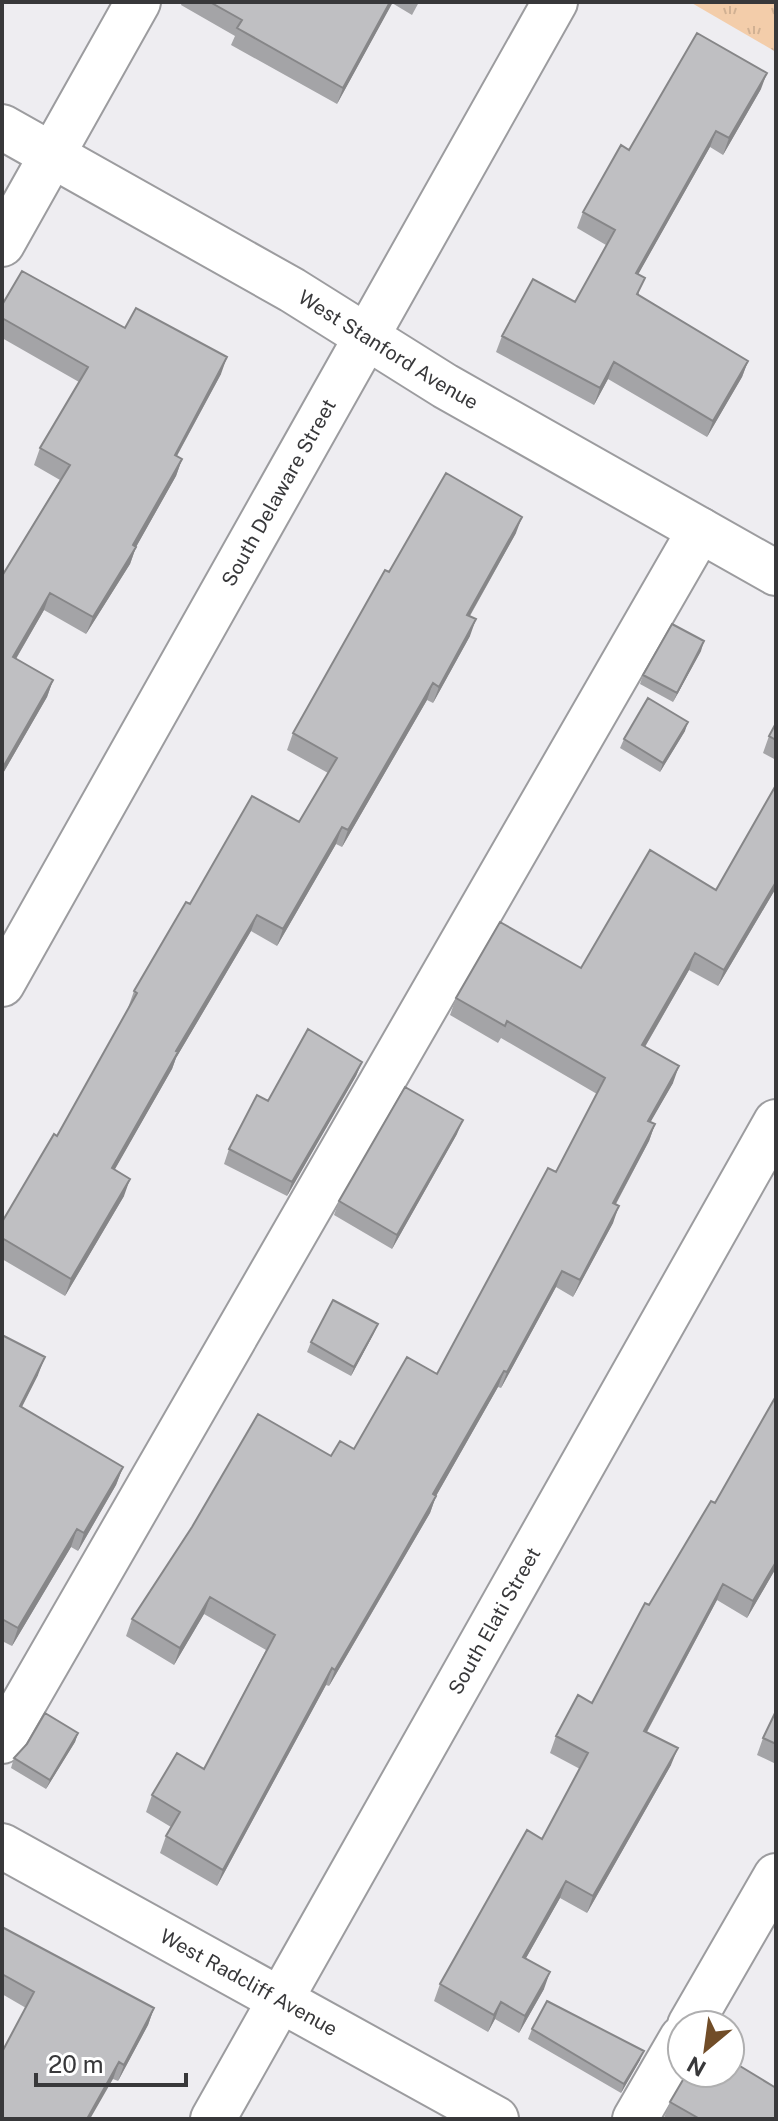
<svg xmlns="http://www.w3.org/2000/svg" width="778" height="2121" font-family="'Public Sans',sans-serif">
	<defs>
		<pattern id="park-tufts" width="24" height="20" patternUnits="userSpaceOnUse" patternTransform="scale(2)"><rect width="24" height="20" fill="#f3cdaa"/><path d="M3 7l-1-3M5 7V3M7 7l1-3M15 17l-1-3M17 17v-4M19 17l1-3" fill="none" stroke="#d1b193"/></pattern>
	</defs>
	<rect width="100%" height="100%" fill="#eeedf1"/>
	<path fill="url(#park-tufts)" d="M690,2H776V52Z"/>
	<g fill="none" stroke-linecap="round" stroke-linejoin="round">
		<defs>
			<g id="minor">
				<path id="s1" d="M2,127L292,290L445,386L776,573"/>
				<path d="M2,244L138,2"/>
				<path id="s2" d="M2,984L555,2"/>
				<path d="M2,1741L700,530"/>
				<path id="s3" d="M2,1846L496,2119"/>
				<path d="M690,2025L776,1876"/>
				<path id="s4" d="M213,2119L776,1122"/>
				<path d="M635,2119L682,2038"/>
			</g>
		</defs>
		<use href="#minor" stroke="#9c9c9f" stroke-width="48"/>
		<use href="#minor" stroke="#fff" stroke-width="44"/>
	</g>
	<path fill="#a4a4a7" d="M182,2H419L412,15L392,3L337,104L231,45L235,36L181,5Z
		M761,89L723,155L710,147L638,274L639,295L748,361L742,377L707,437L608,379L594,405L496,352L502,336L575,302L606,245L577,228L583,212L629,150Z
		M2,305L125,328L221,374L177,456L182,459L176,476L136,547L130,564L86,634L44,610L16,659L53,680L47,697L2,775V576L60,480L34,465L40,448L79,382L2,338Z
		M516,533L470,616V636L433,703L427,700L342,847L336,844L277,946L251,931L176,1058L172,1069L114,1170L124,1196L65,1296L2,1259V1222L57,1136L129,1009L128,1008L134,991L190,904L299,822L328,773L287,750L293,733L389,572Z
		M701,651L673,702L640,684L643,675Z
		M776,723V760L763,753L769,736Z
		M685,731L660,772L620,748L624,739Z
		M776,785V888L718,986L689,970L645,1047L673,1083L650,1122L655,1124L649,1141L616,1204L613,1223L573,1297L556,1287L501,1388L498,1387L436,1496L430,1513L387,1587L329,1686L326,1685L217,1886L160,1853L166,1836L171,1827L146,1812L152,1795L204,1769L266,1650L204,1614L174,1665L126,1636L132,1619L331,1456L354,1449L437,1374L556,1172L597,1094L501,1038L498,1043L450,1015L456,998L581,968L716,890Z
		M362,1062L356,1076L287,1196L224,1164L229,1149L268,1101Z
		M457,1134L392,1249L334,1215L339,1201Z
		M374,1333L351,1376L307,1352L311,1342Z
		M2,1335L38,1375L22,1407L123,1467L116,1485L78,1551L71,1547L12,1646L2,1641Z
		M776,1568L747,1618L717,1600L647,1732L671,1765L587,1913L560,1898L526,1958L544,1989L519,2033L495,2019L488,2032L434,2001L440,1984L542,1839L580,1769L550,1753L556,1736L592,1703L649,1605Z
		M776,1711V1764L757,1755L763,1738Z
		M78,1733L75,1742L46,1789L11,1768L14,1758Z
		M2,1927L154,2008L148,2025L118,2081L113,2079L26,2008L2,1994Z
		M532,2029L640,2060L621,2093L528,2039Z
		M670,2102L776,2119H666L664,2118Z"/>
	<path fill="#868688" d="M390,2H393L337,104L343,88Z
		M767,73L761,89L723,155L729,138Z
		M716,131L710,147L630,289L636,273Z
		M227,357L221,374L168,472L175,455Z
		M748,361L742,377L707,437L713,421Z
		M614,362L608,379L594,405L600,388Z
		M182,459L176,476L136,547L130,564L86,634L93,617Z
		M522,517L516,533L461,631L467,615Z
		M50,593L44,610L7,674L13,657Z
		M476,619L470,636L433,703L439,687Z
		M704,641L701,651L673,702L677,693Z
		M53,680L47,697L2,775V769Z
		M433,683L427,700L342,847L348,830Z
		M688,722L685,731L660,772L663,763Z
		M342,827L336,844L277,946L283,929Z
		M776,882V888L718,986L724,970Z
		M257,915L251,931L176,1058L172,1069L106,1185L112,1168L176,1051Z
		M695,953L689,970L636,1062L642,1045Z
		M362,1062L356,1076L287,1196L292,1182Z
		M679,1066L673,1083L642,1137L648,1121Z
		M463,1120L457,1134L392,1249L397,1235Z
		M655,1124L649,1141L607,1220L613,1203Z
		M130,1179L124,1196L65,1296L71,1279Z
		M619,1206L613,1223L573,1297L580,1280Z
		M562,1271L556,1287L501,1388L507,1372Z
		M378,1324L374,1333L351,1376L354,1367Z
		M45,1357L38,1375L13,1424L20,1406Z
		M504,1371L498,1387L436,1496L430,1513L329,1686L335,1670L433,1494Z
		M123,1467L116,1485L78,1551L84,1533Z
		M77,1529L71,1547L12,1646L18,1628Z
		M776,1562V1568L747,1618L753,1601Z
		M723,1584L717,1600L638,1748L644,1731Z
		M210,1597L204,1614L174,1665L180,1648Z
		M332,1668L326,1685L217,1886L223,1870Z
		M78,1733L75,1742L46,1789L50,1780Z
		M678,1748L671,1765L587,1913L593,1896Z
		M566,1881L560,1898L517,1974L523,1957Z
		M550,1972L544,1989L519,2033L525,2016Z
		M501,2002L495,2019L488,2032L494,2015Z
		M154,2008L148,2025L118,2081L124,2065Z
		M644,2051L640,2060L621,2093L624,2084Z
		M119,2062L113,2079L90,2119H87Z"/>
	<path fill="#bfbfc2" stroke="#868688" stroke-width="2" d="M210,2H390L343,88L237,28L242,20Z
		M697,33L767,73L729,138L716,131L636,273L645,278L637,294L748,361L713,421L614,362L600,388L502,336L533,279L575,302L615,230L583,212L621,145L629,150Z
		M22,271L125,328L136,308L227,357L175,455L182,459L133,545L136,547L93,617L50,593L13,657L53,680L2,769V576L70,465L40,448L88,367L2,318V305Z
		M446,473L522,517L467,615L476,619L439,687L433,683L348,830L342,827L283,929L257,915L176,1051L178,1052L112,1168L130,1179L71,1279L2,1238V1222L54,1134L57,1136L137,993L134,991L186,902L190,904L252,796L299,822L337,758L293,733L385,570L389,572Z
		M672,624L704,641L677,693L643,675Z
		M648,698L688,722L663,763L624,739Z
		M776,723V740L769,736Z
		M776,785V882L724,970L695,953L642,1045L679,1066L648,1121L655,1124L613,1203L619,1206L580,1280L562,1271L507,1372L504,1371L433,1494L436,1496L393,1571L335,1670L332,1668L223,1870L166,1836L180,1812L152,1795L177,1753L204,1769L275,1635L210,1597L180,1648L132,1619L192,1527L258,1414L331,1456L340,1441L354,1449L407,1357L437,1374L548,1168L556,1172L605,1078L507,1021L505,1026L456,998L500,922L581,968L650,850L716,890Z
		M308,1029L362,1062L292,1182L229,1149L257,1095L268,1101Z
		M405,1087L463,1120L397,1235L339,1201Z
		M333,1300L378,1324L354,1367L311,1342Z
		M2,1335L45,1357L20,1406L123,1467L84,1533L77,1529L18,1628L2,1619Z
		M776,1396V1562L753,1601L723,1584L644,1731L678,1748L593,1896L566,1881L523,1957L550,1972L525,2016L501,2002L494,2015L440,1984L527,1830L542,1839L588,1753L556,1736L578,1695L592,1703L645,1603L649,1605L711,1501L715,1503Z
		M776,1711V1744L763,1738Z
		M45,1713L78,1733L50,1780L14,1758L27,1744Z
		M2,1927L154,2008L124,2065L119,2062L87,2119H2V2052L34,1992L2,1974Z
		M547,2001L644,2051L624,2084L532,2029Z
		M730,2060L776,2088V2119H700L670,2102L687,2073H730Z"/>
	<g text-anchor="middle" stroke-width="6" stroke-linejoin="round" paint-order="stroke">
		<g font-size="20" fill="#38383a" stroke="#fff">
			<text dy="7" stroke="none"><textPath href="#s1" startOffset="446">West Stanford Avenue</textPath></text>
			<text dy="7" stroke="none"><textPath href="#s2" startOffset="564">South Delaware Street</textPath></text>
			<text dy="7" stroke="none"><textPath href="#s4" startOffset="572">South Elati Street</textPath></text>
			<text dy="7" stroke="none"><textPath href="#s3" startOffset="282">West Radcliff Avenue</textPath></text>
		</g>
	</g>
	<rect width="778" height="2121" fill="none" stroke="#38383a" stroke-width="8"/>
	<g transform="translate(706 2049) rotate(209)"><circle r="38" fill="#ffffff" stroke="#afafb0" stroke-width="2"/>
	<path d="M0-6L14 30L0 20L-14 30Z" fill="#714d28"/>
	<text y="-12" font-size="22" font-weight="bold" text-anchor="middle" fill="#38383a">N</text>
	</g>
	<path d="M36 2073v12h150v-12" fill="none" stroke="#38383a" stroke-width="4"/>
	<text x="48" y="2073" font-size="24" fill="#38383a" stroke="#ffffff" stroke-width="6" paint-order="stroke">20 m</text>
</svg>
